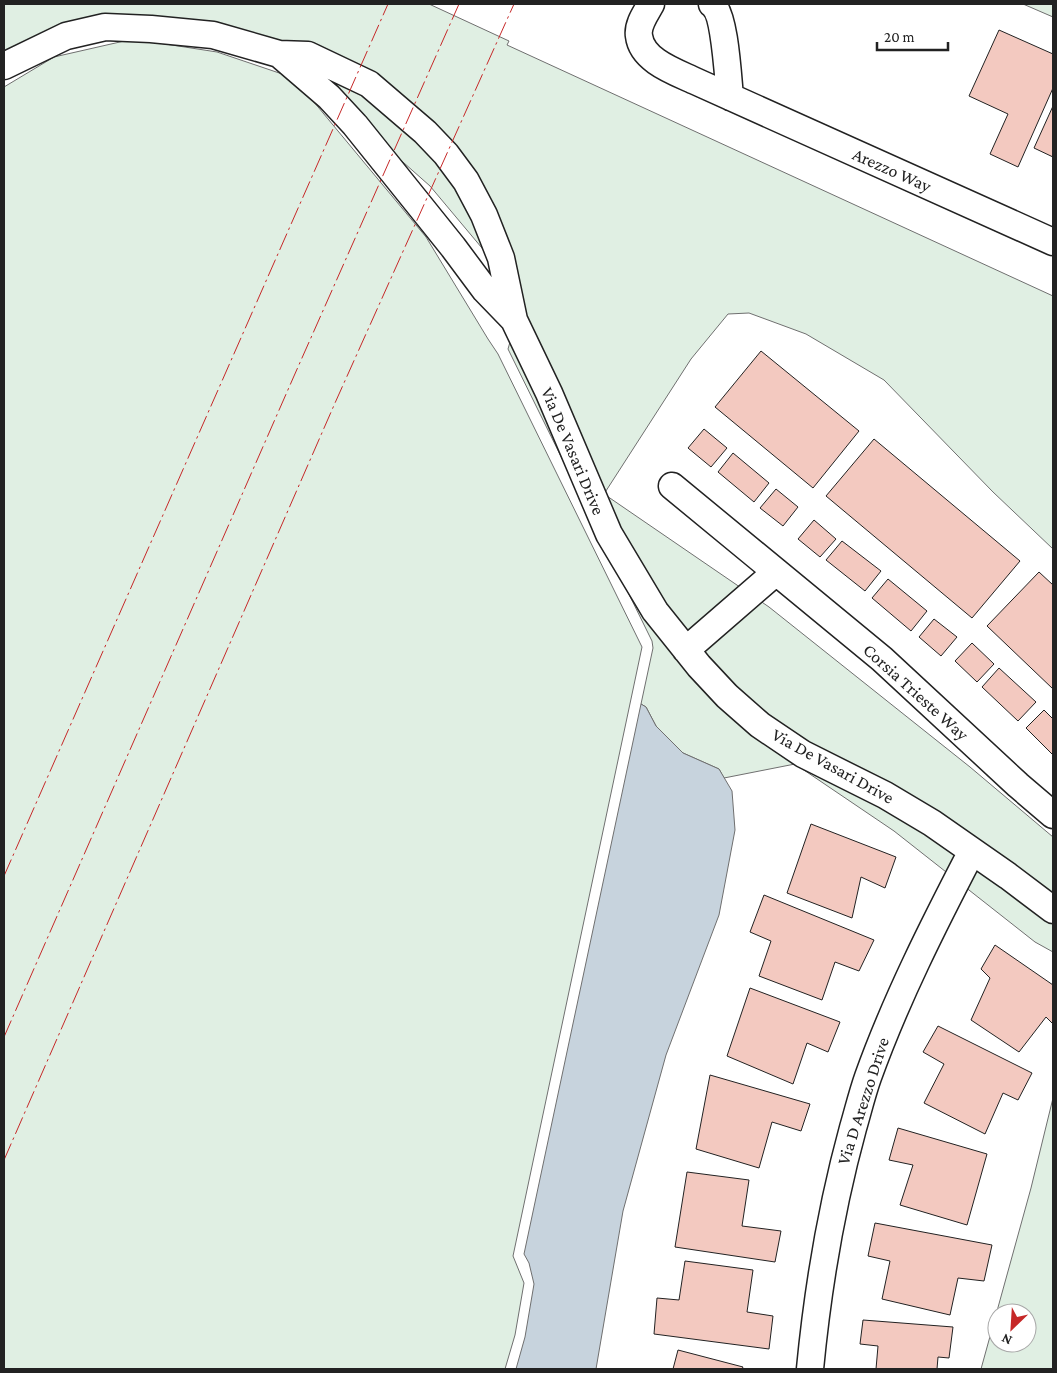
<svg xmlns="http://www.w3.org/2000/svg" width="1057" height="1373" font-family="'Crimson Pro',serif">
	<rect width="100%" height="100%" fill="#fff"/>
	<path fill="#e0efe3" stroke="#6f6f6f" fill-rule="evenodd" d="M4,4H429L509,41L507,45L1053,296V549L993,492L884,380L806,334L749,313L728,314L691,359L604,494L769,607L970,767L1053,837V952L1035,942L894,831L795,764L724,778L719,769L683,753L656,726L646,707L641,704L653,648L652,641L508,349L523,297L430,186L334,101L301,68L132,28L53,45L4,74Z
		M1023,4H1053V17Z
		M133,39L217,52L294,78L426,237L488,339L498,354L642,647L513,1256L524,1283L515,1335L505,1369H4V87L54,57Z
		M1053,1098V1369H981L1031,1188ZM997,1313H1027V1343H997Z"/>
	<path fill="#c7d3dd" stroke="#6f6f6f" d="M641,704L646,707L656,726L683,753L719,769L732,791L735,830L719,915L666,1055L623,1211L596,1369H516L525,1337L534,1284L529,1263L524,1254Z"/>
	<path fill="#f3c9c0" stroke="#222" d="M999,30L1053,54V88L1018,167L990,154L1008,114L969,96Z
		M1053,106V157L1034,148Z
		M761,351L859,431L813,488L715,407Z
		M704,429L727,448L711,467L688,448Z
		M874,439L1020,561L972,618L826,496Z
		M733,453L769,483L754,502L718,472Z
		M776,489L798,507L783,526L760,508Z
		M814,520L836,539L820,557L798,539Z
		M842,541L881,571L865,591L826,560Z
		M1039,572L1053,585V689L987,626Z
		M888,579L927,611L911,631L872,598Z
		M934,619L957,637L941,656L919,637Z
		M972,643L994,664L977,682L955,661Z
		M999,668L1036,702L1018,721L982,687Z
		M1044,710L1053,719V755L1026,728Z
		M811,824L896,857L885,888L861,877L852,918L787,893Z
		M764,895L874,940L859,971L835,962L822,1000L759,976L771,941L750,932Z
		M995,945L1053,985V1024L1046,1017L1019,1052L971,1020L990,978L981,969Z
		M750,988L840,1022L828,1052L807,1043L793,1084L727,1056Z
		M938,1026L1032,1073L1018,1100L1003,1093L985,1134L924,1103L944,1064L923,1052Z
		M710,1075L810,1104L801,1131L772,1122L759,1168L696,1149Z
		M898,1128L987,1154L967,1225L900,1205L913,1165L889,1160Z
		M687,1172L749,1180L742,1226L781,1231L775,1262L675,1247Z
		M875,1223L992,1245L984,1281L958,1278L950,1315L882,1299L890,1261L868,1256Z
		M685,1261L753,1270L747,1312L773,1316L769,1349L654,1334L657,1298L679,1300Z
		M863,1320L953,1327L949,1358L938,1357L937,1369H876L878,1346L860,1344Z
		M678,1350L743,1367L742,1369H673Z"/>
	<g fill="none" stroke-linecap="round" stroke-linejoin="round">
		<defs>
			<path id="minor" d="M651,4C646,13 637,25 639,36C642,61 676,72 695,81L1053,242
				M712,4C725,14 728,78 730,97
				M279,54L329,97L355,125L453,247L485,290L514,320
				M4,66L66,36L105,27L151,29L213,35L279,54L308,55L369,84L425,132L446,154L466,181L484,215L501,258L514,320L549,393L609,534L655,611L699,666L727,696L760,725L803,754L885,795L932,823L1008,876L1053,910
				M672,486L882,659L1018,785L1053,815
				M686,650L776,572
				M810,1369C818,1286 831,1208 853,1128C858,1111 862,1094 868,1077C896,999 934,924 972,851"/>
		</defs>
		<use href="#minor" stroke="#222" stroke-width="29"/>
		<use href="#minor" stroke="#fff" stroke-width="26"/>
		<path stroke="#c62828" stroke-width="1" stroke-dasharray="18 4 2.5 4" stroke-linecap="butt" d="M4,876L388,4
			M4,1037L294,376L459,4
			M4,1160L335,403L514,4"/>
	</g>
	<g text-anchor="middle" stroke-width="4" stroke-linejoin="round" paint-order="stroke">
		<g font-size="18" fill="#222" stroke="#fff">
			<text transform="translate(892 170) rotate(24)" y="6">Arezzo Way</text>
			<text transform="translate(573 451) rotate(67)" y="6">Via De Vasari Drive</text>
			<text transform="translate(916 692) rotate(42)" y="6">Corsia Trieste Way</text>
			<text transform="translate(833 766) rotate(29)" y="6">Via De Vasari Drive</text>
			<text transform="translate(863 1101) rotate(-72)" y="6">Via D Arezzo Drive</text>
		</g>
	</g>
	<rect width="1057" height="1373" fill="none" stroke="#222222" stroke-width="10"/>
	<g transform="translate(1012 1328) rotate(205)"><circle r="24" fill="#ffffff" stroke="#a7a7a7"/>
	<path d="M0-4L9 19L0 12L-9 19Z" fill="#c62828"/>
	<text y="-8" font-size="14" font-weight="bold" text-anchor="middle" fill="#222222">N</text>
	</g>
	<path d="M877 42v8h71v-8" fill="none" stroke="#222222" stroke-width="2.5"/>
	<text x="884" y="42" font-size="15" fill="#222222" stroke="#ffffff" stroke-width="4" paint-order="stroke">20 m</text>
</svg>
